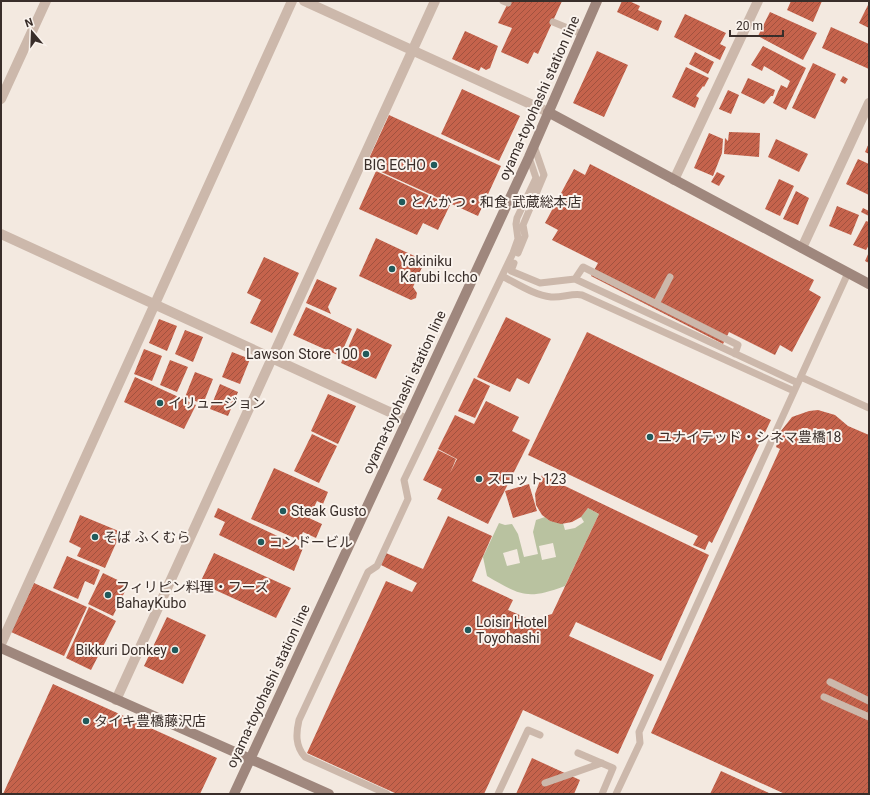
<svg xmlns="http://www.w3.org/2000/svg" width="870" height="795" font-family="Roboto,'Noto Sans JP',sans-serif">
	<defs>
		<pattern id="building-hatch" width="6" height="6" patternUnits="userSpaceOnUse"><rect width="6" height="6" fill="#c5634c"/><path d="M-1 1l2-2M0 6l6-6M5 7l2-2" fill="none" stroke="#a1523f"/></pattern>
	</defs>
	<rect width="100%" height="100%" fill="#f3e9e0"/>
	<path fill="#b9c2a0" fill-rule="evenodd" d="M588,508L599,514L565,586C527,600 521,596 487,576L483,557L499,523L505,525L512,524L518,534L524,557L538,554L533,532L536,520L545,517L550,521L563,523L565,530L575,528L584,522L581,517ZM553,543L556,557L542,560L539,546ZM517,549L520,563L507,566L503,553Z"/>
	<path fill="url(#building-hatch)" d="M509,1H562L538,54L534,52L528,64L501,52L512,28L498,23Z
		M622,1H629L640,6L638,10L662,21L658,31L617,12Z
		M791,1H822L813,22L787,10Z
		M869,3V28L859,23Z
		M770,12L817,33L803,60L758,36Z
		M685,14L726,33L720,44L726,47L720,60L674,37Z
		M831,27L869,44V69L822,48Z
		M465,31L498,46L490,68L486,70L481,67L479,71L452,59Z
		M763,46L806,68L786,110L773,103L781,85L787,88L790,81L764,66L762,71L751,65Z
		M597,51L628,65L604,117L573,103Z
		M695,52L714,62L708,74L689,64Z
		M813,63L836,74L815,119L792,108Z
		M686,67L709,78L704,87L703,86L696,96L699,98L695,108L672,97Z
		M843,76L848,79L845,84L840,81Z
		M748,78L775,90L773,96H771L764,104L741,93Z
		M462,89L520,116L499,161L441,134Z
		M728,90L739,95L731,114L719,109Z
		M389,115L501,166L478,216L366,165Z
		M729,132L760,133L759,157L724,154L725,138L728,141Z
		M709,133L723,139L722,153L713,176L694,168Z
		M776,139L808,154L799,172L768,157Z
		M869,143V154L865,152Z
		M858,159L869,164V195L846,184Z
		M590,164L814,280L809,290L821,297L792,352L780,345L775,355L729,332L723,344L591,276L598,263L552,240L558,230L545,223L574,169L585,175Z
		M376,171L450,205L438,230L423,223L417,235L359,209Z
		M717,172L725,176L719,186L711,182Z
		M779,179L794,186L780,216L765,209Z
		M796,191L809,198L798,225L783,219Z
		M837,206L859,215L851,235L829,226Z
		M863,208L869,211V216L861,212Z
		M866,221L869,222V245L866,250L853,245Z
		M376,238L425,261L413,287L417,293L416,298L411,300L359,276Z
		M869,252V263L865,261Z
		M264,257L299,273L272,333L250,323L261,300L247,293Z
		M317,279L337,288L328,307L331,314L306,303Z
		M306,307L352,329L340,356L293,335Z
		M506,317L551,339L529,384L517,378L510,392L477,377Z
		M159,319L177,326L167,351L149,343Z
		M357,328L392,345L376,379L341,363Z
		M185,330L203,337L193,362L175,354Z
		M587,332L771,420L712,543L709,541L705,550L693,545L698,536L528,455Z
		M144,349L162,356L152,381L134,374Z
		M232,352L250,359L240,384L222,377Z
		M170,360L188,367L177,392L160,385Z
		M195,372L213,379L203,404L185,397Z
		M135,377L196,405L184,429L124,402Z
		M474,378L490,386L475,418L458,411Z
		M220,384L238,392L228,416L210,409Z
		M328,394L356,406L338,444L311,431Z
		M486,401L519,417L512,431L530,440L488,524L437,499L442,489L423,480L438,450L456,459L450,473L457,459L438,449L455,415L474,424Z
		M818,410L835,415L848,426L869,435V794H785L651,733L780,449L776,447L781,431L792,417L809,411Z
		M312,434L337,446L319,483L294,471Z
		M274,468L328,492L323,504L317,501L309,518L322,524L316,538L303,532L299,540L251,519Z
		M542,475L709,555L661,661L576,622L569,636L654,675L618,754L523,710L484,794H397L307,753L386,581L412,592L417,583L381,565L386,553L423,569L448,516L492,536L472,581L513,600L508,610L541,624L545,616L552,614L599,514L588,508L581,517L572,522L561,524L550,521L542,515L536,505L535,494Z
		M529,484L537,511L513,518L505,491Z
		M218,508L303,548L294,571L219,535L225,522L214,517Z
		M80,515L121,532L105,568L77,556L81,548L69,542Z
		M214,553L291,588L276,618L200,583Z
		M67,556L100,570L94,585L85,581L78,599L53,588Z
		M103,573L128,585L113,616L88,604Z
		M34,583L87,607L64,656L11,632Z
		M89,607L116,621L91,670L66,658Z
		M167,617L206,635L183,684L144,666Z
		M53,684L217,758L200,794H3Z
		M532,758L580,780L574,794H516Z
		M721,771L771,794H710Z"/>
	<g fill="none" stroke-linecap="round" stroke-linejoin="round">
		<path stroke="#ccb8ab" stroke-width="7" d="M503,1L508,3
			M553,22L582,34
			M518,253L525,236L523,225L544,175L534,146
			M514,263L511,271L540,283L575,279L798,383
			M502,276C518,284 534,295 551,297C562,298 572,293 582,295L794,391
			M575,279L583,267L738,345L735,354
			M656,304L670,277
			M801,377L869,408
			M830,682L869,701
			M824,697L869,717
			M578,753L613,768L602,794
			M545,783L602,763
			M387,794L305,757C295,746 296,733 299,720L368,572L377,566L408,499L404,480L513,253L518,239L516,224L517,218L536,178L529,157
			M498,794L528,730L540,735
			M616,794L640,743L639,732L848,273"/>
		<path stroke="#ccb8ab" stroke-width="10" d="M304,1L548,112
			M1,99L46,1
			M674,180L758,1
			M1,234L407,420
			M802,248L869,103
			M1,644L292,1
			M116,700L435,1"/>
		<path stroke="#9f877d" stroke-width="10" d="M548,112L869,284
			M1,648L329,794
			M234,794L529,157L597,1"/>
	</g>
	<g fill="#205a5b" stroke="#faf3ed" stroke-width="1.5">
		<circle cx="434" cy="165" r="4"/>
		<circle cx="402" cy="202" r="4"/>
		<circle cx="392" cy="269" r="4"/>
		<circle cx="366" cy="354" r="4"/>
		<circle cx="160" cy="403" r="4"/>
		<circle cx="650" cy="437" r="4"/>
		<circle cx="479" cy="479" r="4"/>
		<circle cx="283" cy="511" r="4"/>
		<circle cx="95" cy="537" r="4"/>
		<circle cx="261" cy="542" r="4"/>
		<circle cx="108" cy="595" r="4"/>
		<circle cx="468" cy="630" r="4"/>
		<circle cx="175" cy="650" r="4"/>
		<circle cx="86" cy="721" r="4"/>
	</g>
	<g text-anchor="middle" stroke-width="4" stroke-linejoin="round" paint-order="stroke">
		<g font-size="14" fill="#392e2a" stroke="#faf3ed">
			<text transform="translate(539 98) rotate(-66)" y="5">oyama-toyohashi station line</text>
			<text transform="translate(404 392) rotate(-65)" y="5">oyama-toyohashi station line</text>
			<text transform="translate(268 686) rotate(-65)" y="5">oyama-toyohashi station line</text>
		</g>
		<g font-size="14" fill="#392e2a" stroke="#faf3ed" text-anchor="start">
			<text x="426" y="170" text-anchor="end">BIG ECHO</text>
			<text x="410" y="207">とんかつ・和食 武蔵総本店</text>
			<text x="400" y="266">Yakiniku<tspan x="400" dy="16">Karubi Iccho</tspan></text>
			<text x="358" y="359" text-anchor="end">Lawson Store 100</text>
			<text x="168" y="408">イリュージョン</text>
			<text x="658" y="442">ユナイテッド・シネマ豊橋18</text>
			<text x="487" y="484">スロット123</text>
			<text x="291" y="516">Steak Gusto</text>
			<text x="103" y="542">そば ふくむら</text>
			<text x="269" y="547">コンドービル</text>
			<text x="116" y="592">フィリピン料理・フーズ<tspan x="116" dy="16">BahayKubo</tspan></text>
			<text x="476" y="627">Loisir Hotel<tspan x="476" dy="16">Toyohashi</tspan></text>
			<text x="167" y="655" text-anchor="end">Bikkuri Donkey</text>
			<text x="94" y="726">タイキ豊橋藤沢店</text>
		</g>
	</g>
	<rect width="870" height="795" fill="none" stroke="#392e2a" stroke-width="4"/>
	<g transform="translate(32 32) rotate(341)" stroke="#faf3ed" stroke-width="3" paint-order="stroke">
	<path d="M0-3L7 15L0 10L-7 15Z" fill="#392e2a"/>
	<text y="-6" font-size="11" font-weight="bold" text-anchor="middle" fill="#392e2a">N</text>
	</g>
	<path d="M730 30v6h53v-6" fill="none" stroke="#392e2a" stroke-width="2"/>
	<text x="736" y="30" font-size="12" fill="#392e2a" stroke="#faf3ed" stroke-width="3" paint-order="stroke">20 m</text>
</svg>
